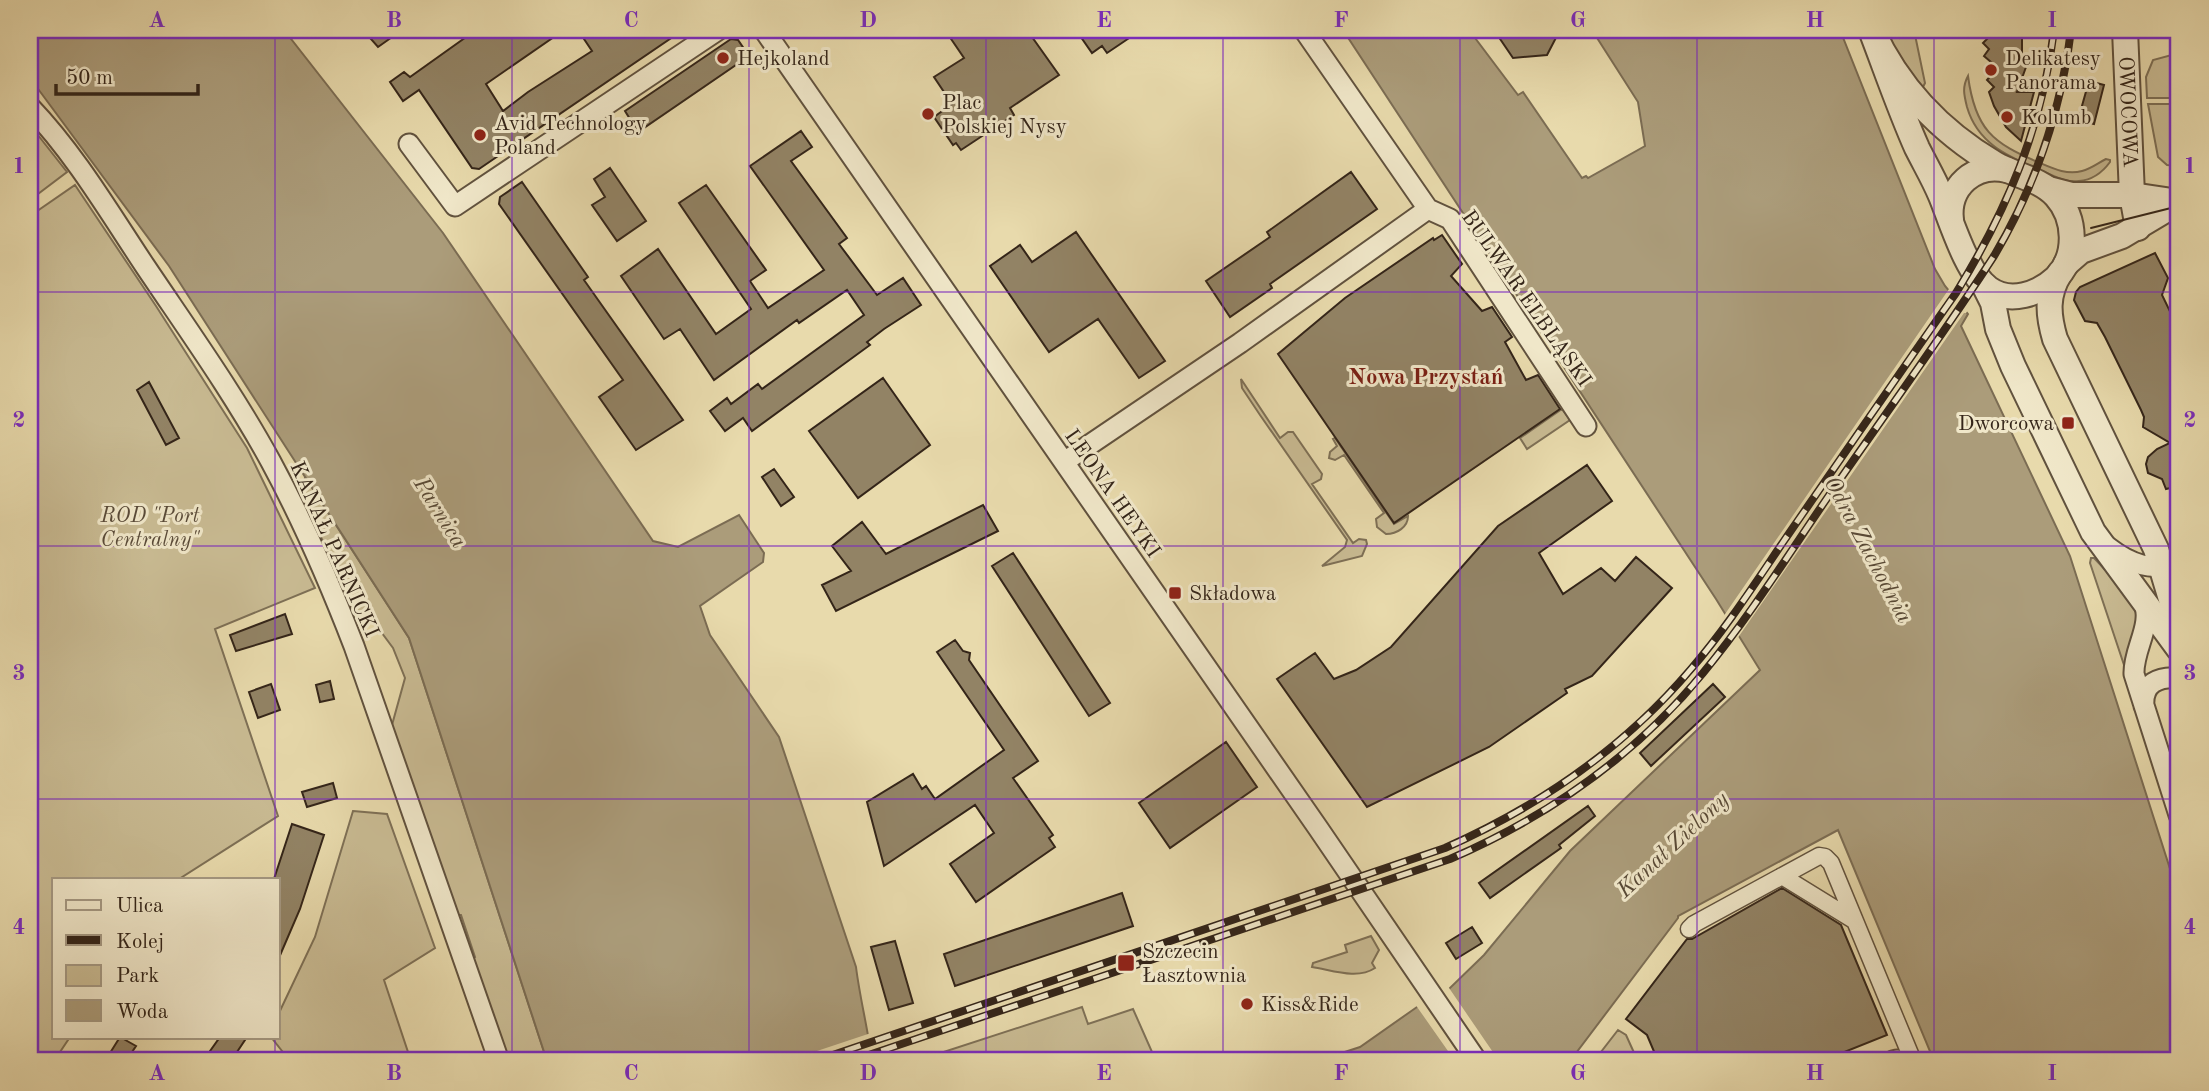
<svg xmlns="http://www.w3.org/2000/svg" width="2209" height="1091" font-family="'Old Standard TT',serif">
	<rect width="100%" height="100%" fill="#e8daac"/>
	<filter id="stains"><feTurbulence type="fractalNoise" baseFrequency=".00286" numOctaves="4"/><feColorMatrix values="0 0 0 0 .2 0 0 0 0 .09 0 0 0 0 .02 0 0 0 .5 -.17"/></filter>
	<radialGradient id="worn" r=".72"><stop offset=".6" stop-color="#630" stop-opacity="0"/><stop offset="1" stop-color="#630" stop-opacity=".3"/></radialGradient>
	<path fill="#c9bb93" stroke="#7e7056" stroke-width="2" d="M1891,30H1897L1900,38L1908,35V30H1914L1925,83L1923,87L1915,79L1888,37Z
		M2179,53V98H2147L2146,77L2153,60Z
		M1968,76C1975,129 1992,143 2040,163C2054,169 2067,175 2082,171C2091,169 2098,163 2106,159L2110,160V162C2102,173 2092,180 2079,181C2066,183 2054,176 2042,171C2010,157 1978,145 1967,107C1964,95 1962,87 1968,76Z
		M2148,104H2179V166L2167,165L2158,157Z
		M30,125L67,172L30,200Z
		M75,185L156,306L247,448L315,588L215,629L278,816L179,879H54V1037H70L54,1061H30V216Z
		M1241,379L1280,438L1288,432H1293L1322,474L1321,479L1312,484L1353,543L1359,539L1366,540L1367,544L1362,556L1322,566L1345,547L1347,540L1260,415L1242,388Z
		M1562,409L1570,420L1527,449L1520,438Z
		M1335,438L1394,524L1408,516C1408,527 1397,534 1386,534L1377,527L1376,519L1384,513L1344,455L1335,460L1329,458L1330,452L1337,446L1333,439Z
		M305,477L409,638L547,1061H508L472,959L475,957L461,915H457L392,725L405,678L393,648L373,621L354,614L326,547L303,503Z
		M2091,558H2094C2111,576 2132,596 2139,620L2125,668L2090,563Z
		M353,811L387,814L435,948L384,980L411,1061H290L271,1037H278V1015L315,937Z
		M1371,936L1379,950L1372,963L1375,968C1357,980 1332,970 1312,967L1313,963L1347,952L1345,945Z
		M1082,1007L1088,1024L1133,1009L1156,1061H916Z
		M1618,1030L1626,1035L1636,1057L1627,1061H1594Z"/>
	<path fill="#ab9c7a" stroke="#7b6c53" stroke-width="2" d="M30,30H284L443,233L653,541L678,547L739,515L764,553L763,562L700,606L710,635L779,737L856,967C860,999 868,1029 872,1061H547L409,638L169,266L30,78Z
		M1343,30H1469L1518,95L1523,92L1582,178L1586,176L1588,178L1645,146L1638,102L1592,30H1840L1935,269L1945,286L1968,314L1961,326L2070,556L2179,897V1061H1934L1838,830L1678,916V918L1570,1061H1317L1360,1047L1417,1007L1449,989L1484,955L1570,851L1760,670L1716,599Z"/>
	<path fill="#e8daac" d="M1950,285L1969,309L1966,313H1964L1737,639L1723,617L1949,289Z
		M1447,985L1499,1061H1455L1415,1004Z
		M871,1033L876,1061H787Z"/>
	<path fill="#928365" stroke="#342519" stroke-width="2" d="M363,30H402L378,47Z
		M476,30H564L486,84L503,111L528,92L592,51L578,30H683L479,169L472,168L419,90L403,101L390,82L404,72L410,77Z
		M945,30H1027L1059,75L1010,108L1014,115L961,150L956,143L953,145L934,117L952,104L934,77L964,58Z
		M1076,30H1141L1107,53L1102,46L1092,53Z
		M1494,30H1560L1547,55L1513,58Z
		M1978,30H2022V53L2026,67L2017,92H2034L2021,141L2006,127L1994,106L1989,92L1994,87L1987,80L1992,74L1985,68L1991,62L1984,56L1989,49L1983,43L1987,39Z
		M731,39L738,40L749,56L638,132L625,111Z
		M2089,81L2104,85L2094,124L2078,120Z
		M801,131L812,147L791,161L847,238L839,244L877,295L903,278L921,305L884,329L867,342L870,345L752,431L743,418L725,431L710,411L727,398L731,404L758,384L762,389L864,315L847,290L799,323L797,320L714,380L680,329L664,339L621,276L658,249L716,334L751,309L679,203L706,185L766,270L750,281L768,308L824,270L750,166Z
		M610,168L646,221L617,241L592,205L605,197L594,179Z
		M1351,172L1377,209L1270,284L1272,288L1230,317L1206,281L1270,237L1267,232Z
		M522,182L588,277L584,280L683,420L636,450L599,397L623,380L499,204L500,197Z
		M1076,232L1165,361L1139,378L1098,319L1049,352L990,266L1020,245L1032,262Z
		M1442,235L1462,264L1451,276L1482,311L1492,307L1512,337L1505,342L1526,380L1538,375L1560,409L1394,523L1278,354L1345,298L1433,238L1434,240Z
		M2155,253L2168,278L2162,295L2179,330V486L2166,489L2162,479L2148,473L2146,464L2148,457L2157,449L2170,443L2143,427L2144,417L2141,410L2105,337L2097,323L2085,321L2074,300L2076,292L2080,287Z
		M883,378L930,445L858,498L809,431Z
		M149,382L179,438L166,445L137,390Z
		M1587,465L1612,501L1539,553L1563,594L1601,568L1615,581L1636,557L1672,588L1592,676L1565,689L1567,693L1489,747L1367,807L1277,679L1315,653L1334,679L1356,670L1391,647L1498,526Z
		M774,469L794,497L781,506L762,477Z
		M983,505L998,531L836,611L822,585L851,571L832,546L862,522L886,554Z
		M1013,553L1110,703L1089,716L992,566Z
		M285,614L292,634L236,651L230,635Z
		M955,640L963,651L970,653L969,660L1038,761L1013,778L1053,835L1049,838L1055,847L976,902L950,864L994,833L975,805L884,866L867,802L913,774L922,789L926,786L935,799L1004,750L937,652Z
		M330,681L334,699L320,702L316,685Z
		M271,684L280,710L258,718L249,692Z
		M1713,684L1725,697L1651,766L1640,753Z
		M1226,742L1257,787L1170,848L1139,803Z
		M333,783L337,798L307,807L302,792Z
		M1588,806L1595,816L1559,845L1561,848L1490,898L1479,883Z
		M292,824L324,835L300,909L278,960V879H274Z
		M1782,888L1841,925L1887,1035L1822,1061H1658L1647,1035L1626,1019L1687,939H1692Z
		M1122,893L1133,926L955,986L944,954Z
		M1472,927L1482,943L1456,959L1446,943Z
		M895,941L913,1003L889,1010L871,947Z
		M120,1037L136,1046L126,1061H105Z
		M220,1037H247L231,1061H203Z"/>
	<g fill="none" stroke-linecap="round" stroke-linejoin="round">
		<defs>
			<path id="pedestrian" d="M1782,876L1855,921
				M1689,929L1694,924L1819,856L1825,857L1831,863L1913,1061"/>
			<path id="minor" d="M764,30L1318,828L1477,1061
				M1304,30L1428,209L1450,219L1586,426
				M30,107C75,154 109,212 145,266C188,330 234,394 271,462C303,521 330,584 354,646L499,1061
				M409,144L455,206L718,30
				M1064,462L1240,343L1428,209
				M2108,547C2130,564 2153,573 2179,561
				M2143,599C2154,625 2133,648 2134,674L2179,815
				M2144,706C2142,683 2159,676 2179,678
				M1893,1061L1897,1060"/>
			<g id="tertiary">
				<path d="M1871,30C1886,69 1900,110 1917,148C1925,164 1934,179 1941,196C1951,220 1967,274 1989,289C2010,304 2039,294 2056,278C2078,256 2076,218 2056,196C2041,179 2014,175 1995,164C1941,132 1898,87 1872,30"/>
				<path id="s1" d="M2125,30L2132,195L2138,228"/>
				<path d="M2049,189L2072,195H2132L2179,202"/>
				<path d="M1951,220C1947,187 1975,162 2007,170"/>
				<path d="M2066,264L2081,251L2122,236L2179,202"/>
				<path d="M2060,273C2046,295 2048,315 2055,339L2156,549L2179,626"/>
				<path d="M1984,285L1993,303L1998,329L2013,366L2093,532L2179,649"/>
			</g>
		</defs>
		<use href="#pedestrian" stroke="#61523e" stroke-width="19"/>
		<use href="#minor" stroke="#61523e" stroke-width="23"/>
		<use href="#tertiary" stroke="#61523e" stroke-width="28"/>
		<use href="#pedestrian" stroke="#f0e7c9" stroke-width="16"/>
		<use href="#minor" stroke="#f0e7c9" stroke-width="19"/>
		<use href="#tertiary" stroke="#f0e7c9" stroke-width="24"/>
		<path stroke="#342519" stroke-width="2" d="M2091,228L2179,206"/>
		<defs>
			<path id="rail" d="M815,1061L1445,848C1540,806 1623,749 1691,669C1731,623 1764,569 1799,519C1851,444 1903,368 1956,293C2007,210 2042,128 2054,30
				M851,1061L1450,859C1547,817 1635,756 1703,673C1750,616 1790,552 1832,491C1886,413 1942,336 1994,256C2036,185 2061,111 2071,30"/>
		</defs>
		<use href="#rail" stroke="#342519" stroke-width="8"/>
		<use href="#rail" stroke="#f0e7c9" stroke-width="5" stroke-dasharray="16" stroke-linecap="butt"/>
	</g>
	<path fill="none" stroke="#7b2cbf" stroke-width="2" stroke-opacity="0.55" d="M275,30V879M512,30V1061M749,30V1061M986,30V1061M1223,30V1061M1460,30V1061M1697,30V1061M1934,30V1061M30,292H2179M30,546H2179M30,799H2179M275,1037V1061"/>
	<g fill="#8f2418" stroke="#f0e7c9" stroke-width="2.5">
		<circle cx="723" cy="58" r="7"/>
		<circle cx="1991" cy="70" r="7"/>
		<circle cx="928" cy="114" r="7"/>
		<circle cx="2007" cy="117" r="7"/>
		<circle cx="480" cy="135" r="7"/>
		<rect x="2061" y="416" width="14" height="14" rx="3.5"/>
		<rect x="1168" y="586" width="14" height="14" rx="3.5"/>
		<rect x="1117" y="954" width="18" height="18" rx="3.5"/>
		<circle cx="1247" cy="1004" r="7"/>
	</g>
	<g text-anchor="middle" stroke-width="6" stroke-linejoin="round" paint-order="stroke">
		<g font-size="21" fill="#342519" stroke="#f0e7c9" text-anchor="start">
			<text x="737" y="65">Hejkoland</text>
			<text x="2005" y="65">Delikatesy<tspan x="2005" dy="24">Panorama</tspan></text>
			<text x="942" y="109">Plac<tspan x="942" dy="24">Polskiej Nysy</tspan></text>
			<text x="2021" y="124">Kolumb</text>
			<text x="494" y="130">Avid Technology<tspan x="494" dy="24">Poland</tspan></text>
			<text x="2054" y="430" text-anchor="end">Dworcowa</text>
			<text x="1189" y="600">Składowa</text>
			<text x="1142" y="958">Szczecin<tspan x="1142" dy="24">Łasztownia</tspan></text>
			<text x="1261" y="1011">Kiss&amp;Ride</text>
		</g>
		<g font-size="21" fill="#342519" stroke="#f0e7c9">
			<text dy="7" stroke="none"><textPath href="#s1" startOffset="82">OWOCOWA</textPath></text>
			<text transform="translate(1527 298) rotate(55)" y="7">BULWAR ELBLĄSKI</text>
			<text transform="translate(1113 493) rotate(55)" y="7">LEONA HEYKI</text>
			<text transform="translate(335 549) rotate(66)" y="7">KANAŁ PARNICKI</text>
		</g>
		<g font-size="21" font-style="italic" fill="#594a38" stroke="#f0e7c9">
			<text x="150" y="522">ROD "Port<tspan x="150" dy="24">Centralny"</tspan></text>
		</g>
		<g font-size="23" font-weight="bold" fill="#7a1f14" stroke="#f0e7c9">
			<text x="1426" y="384">Nowa Przystań</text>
		</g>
		<g font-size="23" font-style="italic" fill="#584936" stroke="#f0e7c9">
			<text transform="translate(441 512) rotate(58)" y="8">Parnica</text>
			<text transform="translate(1869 549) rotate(62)" y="8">Odra Zachodnia</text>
			<text transform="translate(1672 844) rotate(-43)" y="8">Kanał Zielony</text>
		</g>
	</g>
	<rect width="2209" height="1091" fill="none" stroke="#e8daac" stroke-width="77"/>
	<rect x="52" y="878" width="228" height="161" fill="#f0e7c9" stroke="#a59983" stroke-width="2"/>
	<rect x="66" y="900" width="35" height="10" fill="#f0e7c9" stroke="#a59983" stroke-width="2"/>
	<text x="116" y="912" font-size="21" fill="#342519">Ulica</text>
	<rect x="66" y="935" width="35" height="10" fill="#342519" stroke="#a59983" stroke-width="2"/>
	<text x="116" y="948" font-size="21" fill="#342519">Kolej</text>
	<rect x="66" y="965" width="35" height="21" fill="#c9bb93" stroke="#a59983" stroke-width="2"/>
	<text x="116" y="982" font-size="21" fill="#342519">Park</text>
	<rect x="66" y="1000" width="35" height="21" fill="#ab9c7a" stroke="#a59983" stroke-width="2"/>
	<text x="116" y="1018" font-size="21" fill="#342519">Woda</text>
	<path d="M56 84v10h142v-10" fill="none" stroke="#342519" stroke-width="3.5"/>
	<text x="66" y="84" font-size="21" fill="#342519" stroke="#f0e7c9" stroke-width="5" paint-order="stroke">50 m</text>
	<rect x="38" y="38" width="2132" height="1014" fill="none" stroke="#7b2cbf" stroke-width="2.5"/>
	<g font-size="23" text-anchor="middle" font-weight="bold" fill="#7b2cbf">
		<text x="157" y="27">A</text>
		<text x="394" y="27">B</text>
		<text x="631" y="27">C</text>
		<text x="868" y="27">D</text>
		<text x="1104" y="27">E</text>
		<text x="1341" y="27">F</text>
		<text x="1578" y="27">G</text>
		<text x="1815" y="27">H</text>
		<text x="2052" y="27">I</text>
		<text x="19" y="173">1</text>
		<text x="2190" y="173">1</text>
		<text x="19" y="427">2</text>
		<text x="2190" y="427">2</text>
		<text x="19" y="680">3</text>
		<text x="2190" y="680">3</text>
		<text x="19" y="934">4</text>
		<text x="2190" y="934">4</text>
		<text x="157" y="1080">A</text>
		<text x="394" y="1080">B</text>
		<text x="631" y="1080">C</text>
		<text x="868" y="1080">D</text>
		<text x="1104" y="1080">E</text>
		<text x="1341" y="1080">F</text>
		<text x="1578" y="1080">G</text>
		<text x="1815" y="1080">H</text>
		<text x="2052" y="1080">I</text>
	</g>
	<rect width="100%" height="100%" filter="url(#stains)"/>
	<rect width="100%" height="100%" fill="url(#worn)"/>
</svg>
